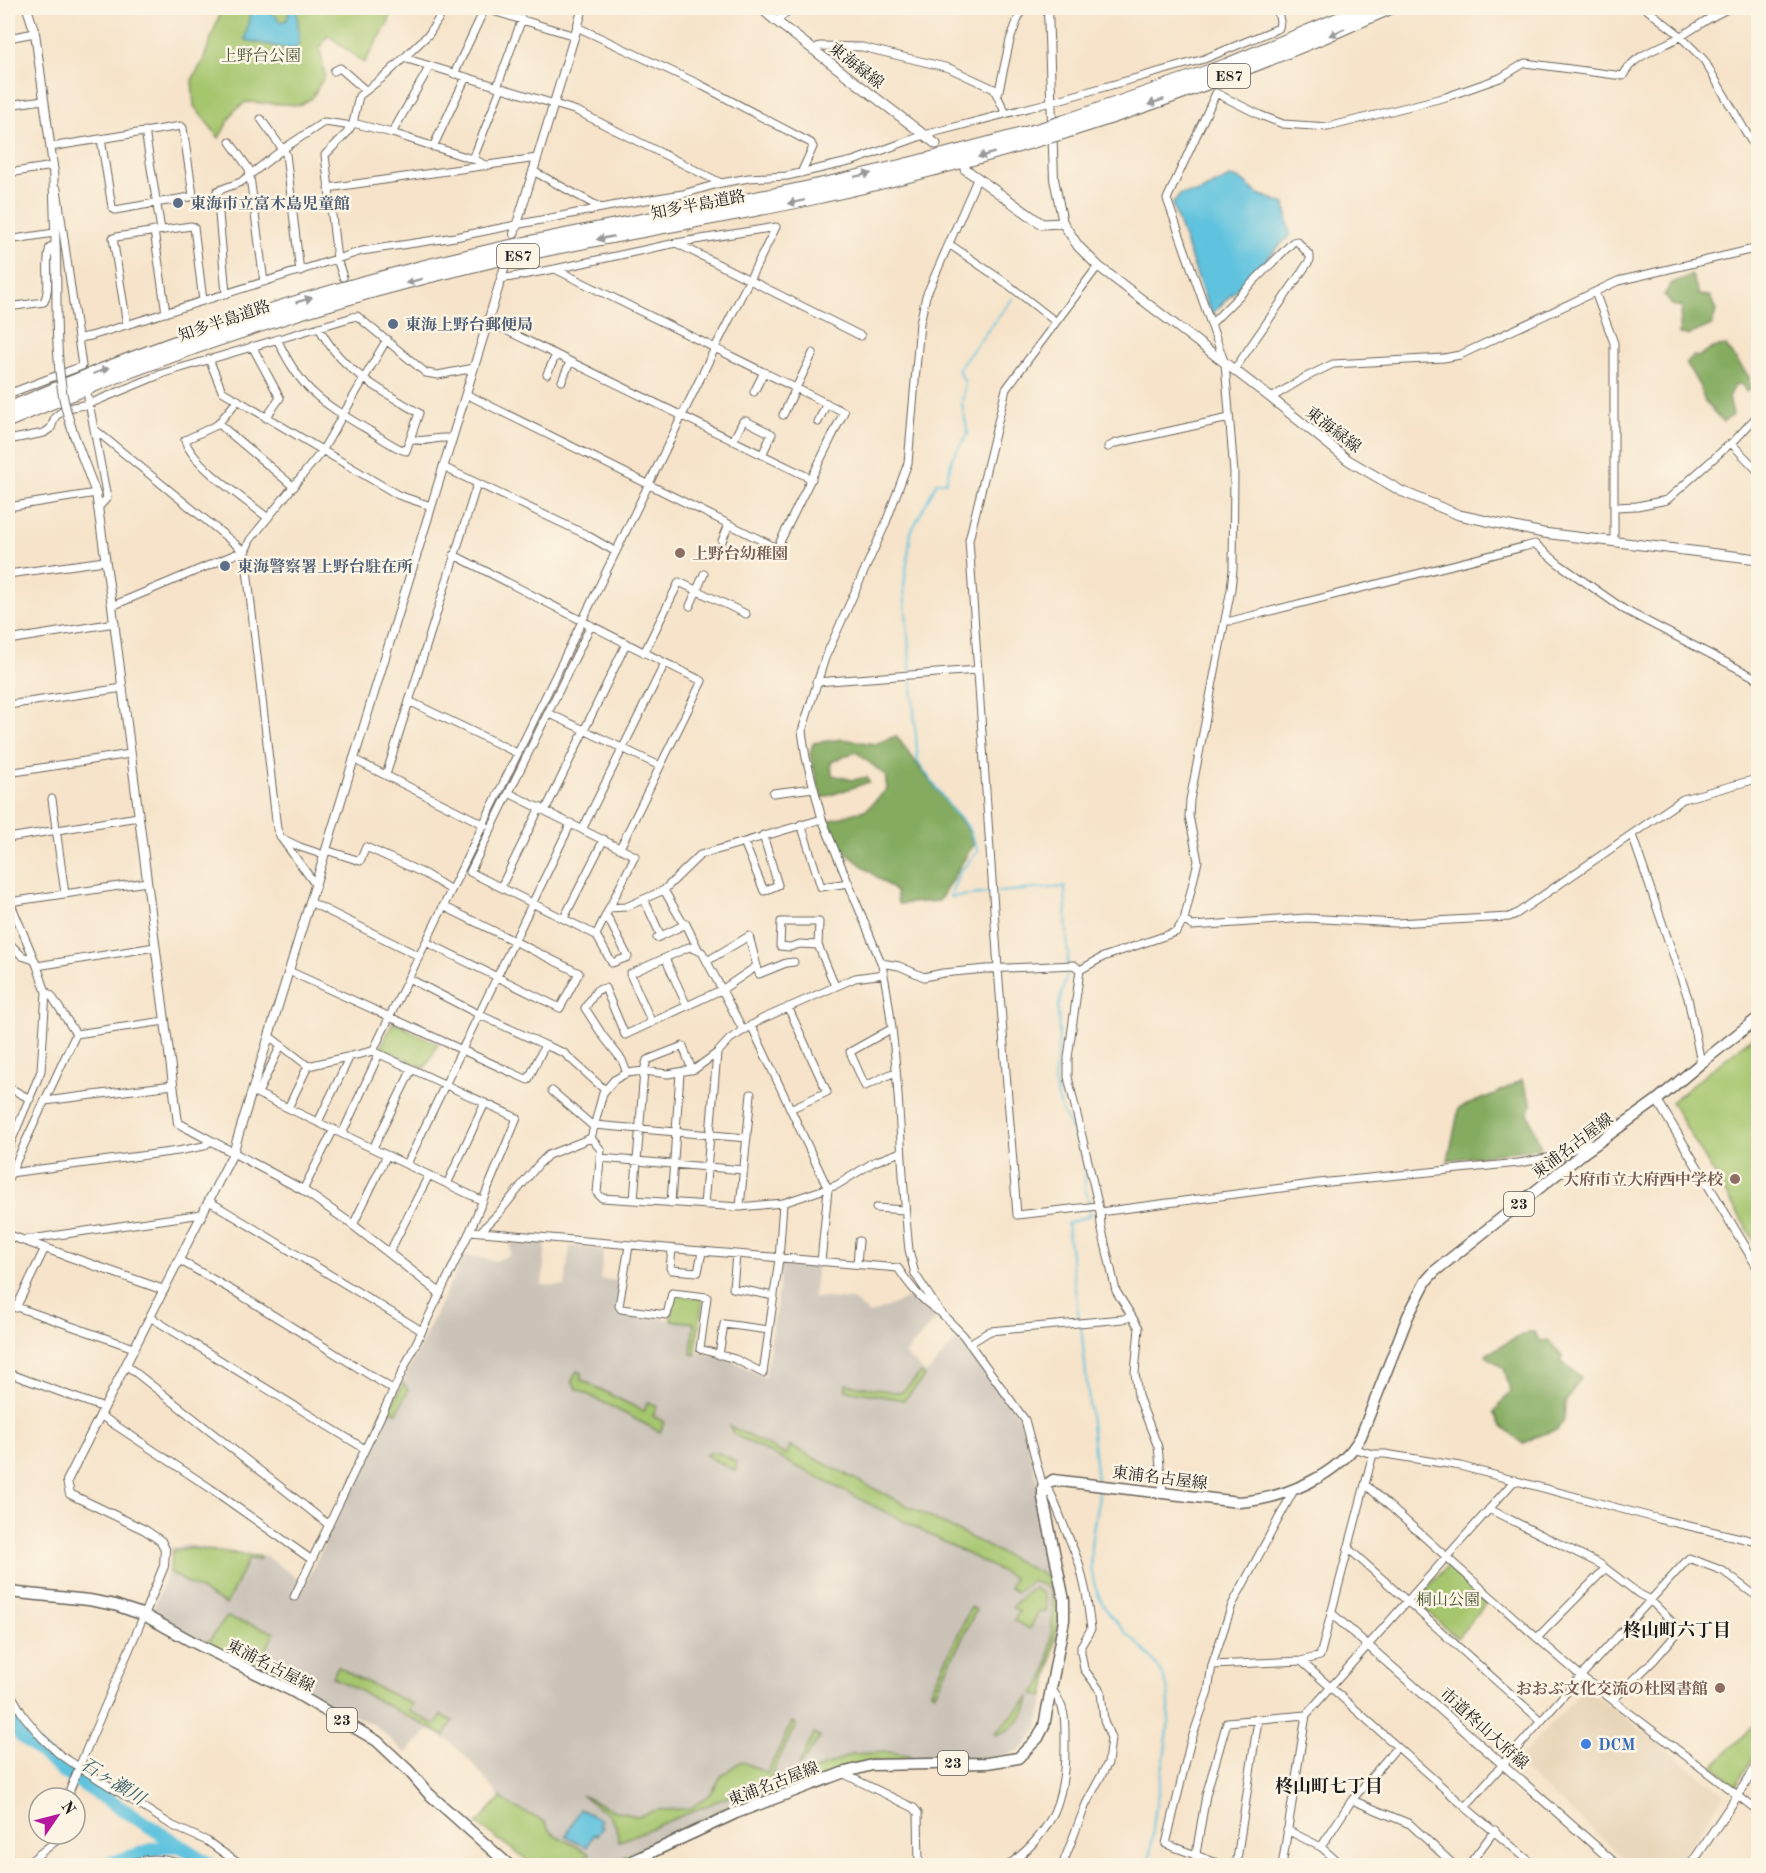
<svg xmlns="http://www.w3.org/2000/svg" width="1766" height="1873" font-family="'Old Standard TT','Noto Serif JP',serif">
	<rect width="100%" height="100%" fill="#fcf5e5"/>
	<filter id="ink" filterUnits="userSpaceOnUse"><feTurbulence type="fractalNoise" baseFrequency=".0167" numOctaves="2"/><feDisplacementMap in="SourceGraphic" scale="12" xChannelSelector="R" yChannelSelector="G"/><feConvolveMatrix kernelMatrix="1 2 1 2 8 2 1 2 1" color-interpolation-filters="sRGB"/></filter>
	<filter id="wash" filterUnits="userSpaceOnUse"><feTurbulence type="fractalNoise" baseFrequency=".008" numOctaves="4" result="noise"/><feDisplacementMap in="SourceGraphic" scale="24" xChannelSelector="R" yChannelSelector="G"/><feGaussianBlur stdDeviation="1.35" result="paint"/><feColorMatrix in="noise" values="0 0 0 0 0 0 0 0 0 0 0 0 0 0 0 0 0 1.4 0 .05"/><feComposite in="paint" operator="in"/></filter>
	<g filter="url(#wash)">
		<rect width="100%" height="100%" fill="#f6e3c9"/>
		<path fill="#e7d4b7" d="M1585,1687L1724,1794L1678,1865H1633L1515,1763Z"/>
		<path fill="#cbc3b8" d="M511,1239L546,1243L542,1285L565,1286L570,1246L604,1249L600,1279L620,1281L617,1311L671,1320L675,1295L703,1299L696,1351L736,1362L765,1378L779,1287L781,1263L783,1262L817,1265L813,1297L853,1300L870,1314L906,1299L913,1292L938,1317L905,1354L926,1374L959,1337L1002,1390L1022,1422L1038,1483L1061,1602L1040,1721L1036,1731L1025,1746L1018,1751L1005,1755L987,1758L872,1761L610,1866L534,1865L477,1824L500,1797L470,1761L450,1742L429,1730L406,1753L373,1724L305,1694L157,1619L153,1614V1610L170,1565L172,1555L170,1548L187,1545L266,1556L305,1584L464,1255L496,1261L510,1255Z"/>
		<path fill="#a6c66e" stroke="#617145" stroke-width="1.5" d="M222,8H391L389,22L364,63L328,35L320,49L325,75L312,98L300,105L246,102L234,111L219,138L194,106L192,80L203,61Z
			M393,1022L438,1044L425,1068L381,1047Z
			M1754,1036L1758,1042V1247L1671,1102Z
			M675,1295L703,1299L695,1355L691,1354L694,1323L671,1320Z
			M577,1371L582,1373L580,1379L643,1411L648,1402L657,1406L653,1416L664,1422L660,1432L577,1389L572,1381Z
			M921,1373L925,1376L904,1400L846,1390V1384L901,1393Z
			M403,1383L408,1390L397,1413L390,1409Z
			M730,1426L786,1455L790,1446L1056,1581L1060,1601V1615L1044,1697L1033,1693C1037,1689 1043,1684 1044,1678C1049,1663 1058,1600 1048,1589C1044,1584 1037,1583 1031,1581L1017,1592L1009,1588L1014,1578L733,1434Z
			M709,1453H719L736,1462V1471L705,1455Z
			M191,1548L260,1557L259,1560L248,1559L226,1605L169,1572L173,1550Z
			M1448,1565L1486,1604L1457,1638L1416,1601Z
			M1035,1588L1043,1594L1046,1605L1045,1613L1039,1610L1030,1629L1014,1621L1019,1611L1012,1607L1030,1589Z
			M971,1607L976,1610L935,1693L931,1691Z
			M227,1617L275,1632L265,1651L291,1666L284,1682L207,1643Z
			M338,1666L348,1673L412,1704L409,1711L436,1725L441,1715L453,1721L445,1736L333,1677Z
			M1030,1697C1028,1715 1014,1729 996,1735L995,1733Z
			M792,1722L796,1724L769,1780L618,1842L617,1827L608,1814L581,1795L615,1811L631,1815L638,1816L657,1810L689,1809L710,1795L722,1775L741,1761L767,1773Z
			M1752,1726L1758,1729V1751L1735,1786L1714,1766Z
			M814,1734L820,1737L799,1767L798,1766Z
			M888,1752L908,1755L912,1760L873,1761L613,1865L605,1866L724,1809L853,1754Z
			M501,1797L508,1804L545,1822L550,1832L590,1854L564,1865H534L477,1824Z"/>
		<path fill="#84ab61" stroke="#50643e" stroke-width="1.5" d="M1692,275L1699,295L1710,296L1716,311L1712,325L1689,335L1679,334L1682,307L1672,305L1664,295L1672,283Z
			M1726,346L1749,377L1750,390L1746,392L1742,385L1736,384L1729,397L1733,415L1723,422L1705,402L1700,387L1686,363L1693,356L1699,357L1713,348Z
			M896,736L970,833L973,845L939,901L898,904L896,892L841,849L829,821L867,809L887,789L885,775L856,752L831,762L832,775L853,780L867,777L869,782L822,798L810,755L813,743L842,739L875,744Z
			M1522,1080L1532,1105L1528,1113L1541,1148L1448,1160L1459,1108L1497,1093Z
			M1528,1332H1534L1540,1341L1548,1340L1562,1356L1561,1362L1581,1377L1565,1403L1564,1420L1556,1430L1535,1437L1523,1444L1502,1427L1494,1412L1510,1391L1504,1368L1486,1356L1487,1353Z"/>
		<path fill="#5fc2de" stroke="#3e6f7d" stroke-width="1.5" d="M251,8H267L281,22L287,20L290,8H298C294,25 306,38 294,50L245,40Z
			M1230,177L1240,179L1258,194L1285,204L1290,235L1211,315L1172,204L1181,194L1197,193Z
			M580,1809L601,1820L599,1825L603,1827L597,1835L594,1834L587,1847L566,1836Z"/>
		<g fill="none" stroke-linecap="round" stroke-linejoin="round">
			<path stroke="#5fc2de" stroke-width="2" d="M996,892L1065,887L1068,956L1066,976L1058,1009L1059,1037L1054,1082L1061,1108L1081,1150L1085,1167V1188L1090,1206V1215L1067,1224L1079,1320
				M990,893L950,897L959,873L978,851L967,825L953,811L918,762L904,586L911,532L937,482H946L953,456L968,434L962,404L965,383L958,369L1013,298
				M1081,1326L1097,1481
				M1098,1490L1099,1497C1091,1537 1082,1576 1108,1612C1114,1621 1124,1630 1132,1638C1145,1651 1159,1664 1165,1681C1177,1711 1159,1779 1155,1812C1152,1830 1153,1847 1147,1866"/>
			<path stroke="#5fc2de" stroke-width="14" d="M8,1714L21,1736L64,1772L212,1866
				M102,1866L155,1849L180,1845"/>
		</g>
	</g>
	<g filter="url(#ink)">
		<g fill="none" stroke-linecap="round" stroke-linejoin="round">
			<path stroke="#cabba6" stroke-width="7" stroke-dasharray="7 3.5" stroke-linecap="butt" d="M683,194L693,240"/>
			<defs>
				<path id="minor" d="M483,8L575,36
					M1645,8L1676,32L1704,60L1758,153
					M776,21L789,10L802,8
					M577,27L699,84L811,143L813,147L801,173
					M8,38L35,33
					M812,49L820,46L862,47L949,68L994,89L1006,114
					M404,58L577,111L721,183
					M334,71L340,68L365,90
					M454,74L485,8
					M497,87L522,19
					M998,95L1010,40L1022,8
					M8,105L43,100
					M261,119L286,154L300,272
					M353,123L392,133L478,161L486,166
					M145,131L161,230
					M392,133L430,66
					M230,142L249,169L264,282
					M50,147L181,126L183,128L193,195L190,197L115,210L112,207L101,139
					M433,147L466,77
					M473,159L501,88
					M533,171L601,208
					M8,173L53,166L54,169
					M978,177L926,296L920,323L908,463L885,525L825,658L802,731L806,758L822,819L882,965C901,1058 899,1156 909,1250L915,1274L940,1312L963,1335L1025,1420L1043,1487
					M328,188L537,158
					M154,231L166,313
					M8,240L54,233
					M676,243L861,336
					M949,244L1006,283L1056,322
					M343,277L337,259L325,155L347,133L353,123L359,96L386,75L429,34L445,8
					M1595,292L1614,343V541
					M226,294L217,191L241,182L283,149L324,122L346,125L349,128
					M8,307L44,302C52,286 44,264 50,247L55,245
					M489,322L812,479
					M1211,324L1293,242L1297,241L1310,256V260L1234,370
					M127,325L113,238L116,237L191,226L194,227L203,301
					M79,338L91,336L362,251L455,237L627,203L683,194L721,183L749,178L787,176L853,161L924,135L1051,102L1204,59L1279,28L1280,21L1277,8
					M277,339C302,392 321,402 370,431C381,437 394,448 406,451L419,413C380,390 339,369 319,327
					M252,346L280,398L266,418
					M209,359L222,391L398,495L431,506
					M547,374L556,355
					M562,381L570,362
					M87,392L107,498L98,508
					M754,392L764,372
					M8,394L82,366L57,189
					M466,394L777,548L844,412L555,269
					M1271,398L1304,378L1333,364L1444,358L1460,355L1618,281L1758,248
					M238,400L217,425L185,440C192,465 247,501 268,518
					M783,415L813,353
					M818,422L827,403
					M219,424L294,487
					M94,429L245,552
					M412,439C424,444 439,435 452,439
					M8,440L44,433L51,428L55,417L60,413L73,407L89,404L164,373L353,317L357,316L426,373L438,375L474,368
					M1735,440L1758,415
					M733,441L743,421H746L772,434L762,455
					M1108,447L1116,443L1229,418
					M443,467L585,534L616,552
					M8,507L96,493
					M1615,507L1637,506L1667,500L1731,443L1758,471
					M722,541L729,524
					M1535,544L1559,564L1625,610L1758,679
					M454,555C537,597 619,641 702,681L620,848
					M8,574L105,561
					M112,606L236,554L245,552
					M690,606L704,574
					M1225,621H1231L1535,544
					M591,625L470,872L596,935L612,963L628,957L608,918L605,917
					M8,640L115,623
					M644,653L679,582L746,614
					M816,682L977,670
					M409,701L517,753
					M8,705L123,688
					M548,713L660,766
					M353,759L485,825
					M8,773L130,754
					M386,775L477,484
					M509,793L635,856L596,935
					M773,793L814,788
					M52,799L65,894
					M546,809L626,644
					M801,824L821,887L849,883
					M583,828L665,663
					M1632,835L1688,998L1701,1063
					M8,838L138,817
					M283,839L300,847L324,855
					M744,842L764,891L778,885L763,835
					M326,850L360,861L366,847L425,874L451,890
					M315,884L281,838L277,829L245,552L250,540L322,451L387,339
					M501,887L540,807
					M664,890L684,925
					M8,897L37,966L46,992L41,1071L8,1149
					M644,899L661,936
					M9,902L147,882
					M310,902L419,956
					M609,908L626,907L664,890L700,855L822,819
					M564,918L604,839
					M1184,920L1192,926L1306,918L1396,923L1509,917L1516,914L1683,799L1753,780L1758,775
					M657,938L686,924L699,951
					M8,942L22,956L34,960
					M426,942L560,1008L579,973L443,906
					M818,945L800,944L790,947L780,946L781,922H819L818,945L835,986
					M665,958L687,1006
					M707,961L749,936L759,974L786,963L794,962
					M881,963L899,966L924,977L943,973L986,969L1074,965L1080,970
					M37,966L155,947
					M1080,970L1103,957L1176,932L1184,920L1198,861L1189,816L1190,800L1231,589L1233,570L1234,473L1225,364L1167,199L1216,93L1260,115L1283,124L1328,127L1446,97L1500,78L1525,63L1623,76C1633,54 1662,48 1681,36C1697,27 1712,15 1730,8
					M1080,970L1068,1058V1077L1100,1212L1101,1226L1116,1291L1139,1328L1135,1373L1138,1396L1158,1447L1163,1493
					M289,971L528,1080L545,1045L480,1015L408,978
					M46,992L51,995L76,1034L165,1021
					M788,1007L827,1092L790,1109
					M652,1023L630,974L689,947L702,952L743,1030
					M751,1025L828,1189L821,1262
					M891,1029L850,1052L865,1086L895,1072
					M269,1036L308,1066L373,1051L517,1118L470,1231L294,1597
					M545,1045L564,1053L605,1090
					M373,1051L715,348L776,227L676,243L555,269L501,279
					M627,1073L622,1060L603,1036L585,1008L597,990L605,988L625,1035L723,989L757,966
					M8,1087L30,1099
					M252,1091L483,1201
					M552,1091L594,1127
					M258,1093L281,1045
					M45,1101L173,1085
					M288,1108L308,1066
					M318,1122L350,1056
					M594,1125L747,1138
					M342,1134L379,1054
					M591,1138L601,1150L597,1193L602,1198L740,1207L783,1203L837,1185L874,1162L901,1152
					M591,1138L603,1093L614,1080L627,1073L644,1071L668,1074L695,1069L717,1053L730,1039L762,1019L855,978L884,974
					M373,1148L412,1069
					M600,1158L744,1170
					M407,1164L571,823
					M10,1173L178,1151L204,1146L209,1142
					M8,1179L76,1034
					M447,1184L485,1103
					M303,1190L334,1129
					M634,1200L644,1071L647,1060L683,1046L692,1070
					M209,1201L422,1331
					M671,1203L680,1073
					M704,1205L717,1053
					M1098,1206L1017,1215L998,968L969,540L1006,389L1098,266
					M740,1207L751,1094
					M876,1208L905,1210
					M1100,1212L1319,1183L1519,1163L1558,1156L1587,1143H1595
					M353,1225L387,1155
					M470,1231L898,1268C910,1286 920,1299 938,1311
					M480,1232L498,1214L538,1165L548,1155L591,1138
					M24,1240L202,1214
					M629,1246L619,1306L621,1309L667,1315L672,1293L707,1297L700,1349L735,1359L763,1373L779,1259L783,1203
					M672,1250L670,1268L672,1270L698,1272L702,1252
					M389,1253L429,1175
					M736,1255L733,1288L774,1296
					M179,1260L242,1296L394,1390
					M857,1264L859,1241
					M8,1304L134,1348
					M16,1308L45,1248
					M150,1317L365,1449
					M969,1344L990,1331L1123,1319L1131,1317
					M719,1355L724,1324L769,1330
					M126,1365L329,1525
					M8,1373L104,1408
					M100,1415L210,1488L312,1560
					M1355,1449L1373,1454H1385L1460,1466L1659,1519L1758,1542
					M1366,1485L1537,1638L1581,1676L1758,1811
					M1043,1489L1049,1491L1052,1496L1079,1563L1086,1592L1091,1629L1081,1646V1652L1084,1669L1101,1692L1104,1721L1111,1738L1108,1763L1086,1804L1062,1866
					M1489,1509L1600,1564L1639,1594L1649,1599L1680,1630L1654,1660L1614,1699
					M1349,1549L1541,1721
					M1537,1638L1605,1569
					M1301,1661L1465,1807L1535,1866
					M1212,1665L1301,1661L1320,1656L1373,1454
					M8,1689L23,1715L42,1738L60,1755L173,1826L207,1841L242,1866
					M842,1773L914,1808L918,1813L919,1866
					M70,1798V1790L79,1767L144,1615
					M1352,1800L1410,1824L1455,1866
					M1465,1807L1581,1676L1689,1558L1723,1571L1752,1593L1758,1594
					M1287,1830L1321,1847L1338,1862L1336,1866
					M1321,1847L1352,1800L1397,1747
					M24,1866L65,1834
					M120,1866C146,1858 161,1856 186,1866
					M1007,1866C1054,1832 1066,1798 1065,1741C1065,1718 1066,1709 1052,1689
					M1191,1866L1196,1854L1206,1795L1227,1722L1306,1715
					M1225,1866L1166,1844L1190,1744L1208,1692L1212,1665L1232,1605L1294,1490
					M1236,1866L1258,1720
					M1282,1866L1306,1715L1515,1480
					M1468,1866L1495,1830"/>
				<path id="tertiary" d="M27,8L35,33L53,166L56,257
					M1048,8L1054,179L1063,223
					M514,234L583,8
					M92,483L96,493L112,606L178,1123L303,1190L353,1225L440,1293
					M1657,1100L1758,1268
					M8,1235L164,1290
					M1331,1613L1618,1866
					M144,1615L164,1566L165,1549L161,1541L145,1530L70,1494L67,1481L233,1153L505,266
					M1690,1866L1758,1765"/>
				<path id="secondary" d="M761,8L776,21L936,144
					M965,169L1042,224L1063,223L1078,246L1098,266L1271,398L1348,460L1401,491L1459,515L1543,533L1758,559"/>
				<path id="primary" d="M8,1592L89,1600L115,1605L144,1615L191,1641L292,1691L377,1741L409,1771L428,1793L510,1866
					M622,1866L736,1813L842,1773L872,1765L987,1763L1018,1758L1038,1738L1044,1726L1064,1620V1600L1043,1498V1487L1053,1480L1239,1502C1282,1499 1340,1476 1361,1436L1408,1316L1426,1281L1435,1271L1582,1154L1657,1100L1701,1063L1758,1018"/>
				<path id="motorway" d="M1062,122L1226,65L1364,8
					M1063,133C1175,98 1284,56 1390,8
					M8,409C162,341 324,288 488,251C591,228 696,211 800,189C881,172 961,151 1040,129
					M8,421C163,354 324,300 489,262C592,239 697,222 801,201C882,184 962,163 1042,139"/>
			</defs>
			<use href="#minor" stroke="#686259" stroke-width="9"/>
			<use href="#tertiary" stroke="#686259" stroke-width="10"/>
			<use href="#secondary" stroke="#686259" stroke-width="11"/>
			<use href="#primary" stroke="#686259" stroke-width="13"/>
			<use href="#motorway" stroke="#686259" stroke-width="14"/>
			<use href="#minor" stroke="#fff" stroke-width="7"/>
			<use href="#tertiary" stroke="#fff" stroke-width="8"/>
			<use href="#secondary" stroke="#fff" stroke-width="9"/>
			<use href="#primary" stroke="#fff" stroke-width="10"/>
			<use href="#motorway" stroke="#fff" stroke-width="12"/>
			<defs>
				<path id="tertiary-bridge" d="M56,257C57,301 55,347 62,390C67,422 81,453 92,483"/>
				<path id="motorway-bridge" d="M1040,129L1062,122
					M1042,139L1063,133"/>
			</defs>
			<use href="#tertiary-bridge" stroke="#686259" stroke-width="10" stroke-linecap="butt"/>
			<use href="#motorway-bridge" stroke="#686259" stroke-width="14" stroke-linecap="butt"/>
			<use href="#tertiary-bridge" stroke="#fff" stroke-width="8"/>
			<use href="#motorway-bridge" stroke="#fff" stroke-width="12"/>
		</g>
		<defs><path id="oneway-solid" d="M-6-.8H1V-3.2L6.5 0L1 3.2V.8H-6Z" transform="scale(1.5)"/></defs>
		<g fill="#999">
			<use href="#oneway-solid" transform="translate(1337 32) rotate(156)"/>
			<use href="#oneway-solid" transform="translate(1156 102) rotate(161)"/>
			<use href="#oneway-solid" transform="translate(986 155) rotate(165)"/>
			<use href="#oneway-solid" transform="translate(863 175) rotate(-12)"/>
			<use href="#oneway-solid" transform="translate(796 202) rotate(168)"/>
			<use href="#oneway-solid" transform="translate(605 238) rotate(169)"/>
			<use href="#oneway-solid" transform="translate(414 281) rotate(165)"/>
			<use href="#oneway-solid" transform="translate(304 300) rotate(-17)"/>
			<use href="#oneway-solid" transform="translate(101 371) rotate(-21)"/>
		</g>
	</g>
	<g fill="#5c6f8a" stroke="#fcf5e5" stroke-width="2">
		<circle cx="178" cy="203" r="6"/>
		<circle cx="393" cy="324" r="6"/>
		<circle cx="225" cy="566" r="6"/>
	</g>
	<g fill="#8d6e63" stroke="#fcf5e5" stroke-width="2">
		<circle cx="680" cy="553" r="6"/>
		<circle cx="1735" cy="1179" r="6"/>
		<circle cx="1720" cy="1688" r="6"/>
	</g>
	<circle fill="#3f7fe0" stroke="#fcf5e5" stroke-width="2" cx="1586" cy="1744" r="6"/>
	<g text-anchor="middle" stroke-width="5" stroke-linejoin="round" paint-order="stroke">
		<g fill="#fcf5e5" stroke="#5f5d58" stroke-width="1.5">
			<rect x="1208" y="64" width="42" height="24" rx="4.5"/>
			<rect x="497" y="244" width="42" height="24" rx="4.5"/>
			<rect x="1504" y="1192" width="30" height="24" rx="4.5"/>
			<rect x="327" y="1708" width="30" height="24" rx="4.5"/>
			<rect x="938" y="1751" width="30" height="24" rx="4.5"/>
		</g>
		<g font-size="15" font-weight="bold" fill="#1c1c1c">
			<text x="1229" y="81">E87</text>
			<text x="518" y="261">E87</text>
			<text x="1519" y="1209">23</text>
			<text x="342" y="1725">23</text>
			<text x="953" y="1768">23</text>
		</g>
		<g font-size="16" fill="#4c5839" stroke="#fcf5e5">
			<text x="261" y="61">上野台公園</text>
			<text x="1448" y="1605">桐山公園</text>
		</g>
		<g font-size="16" fill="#1c1c1c" stroke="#fcf5e5">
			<text transform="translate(857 65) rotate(38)" y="6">東海緑線</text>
			<text transform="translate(698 204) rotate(-11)" y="6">知多半島道路</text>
			<text transform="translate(224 320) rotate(-19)" y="6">知多半島道路</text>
			<text transform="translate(1334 429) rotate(37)" y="6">東海緑線</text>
			<text transform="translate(1572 1145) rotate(-37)" y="6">東浦名古屋線</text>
			<text transform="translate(1160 1477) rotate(7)" y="6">東浦名古屋線</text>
			<text transform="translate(271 1665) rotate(27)" y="6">東浦名古屋線</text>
			<text transform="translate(1485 1728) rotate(42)" y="6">市道柊山大府線</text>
			<text transform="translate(773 1783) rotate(-21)" y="6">東浦名古屋線</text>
		</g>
		<g font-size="16" font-weight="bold" fill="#4e5e75" stroke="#fcf5e5" text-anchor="start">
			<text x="190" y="209">東海市立富木島児童館</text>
			<text x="405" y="330">東海上野台郵便局</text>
			<text x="237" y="572">東海警察署上野台駐在所</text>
		</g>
		<g font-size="16" font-weight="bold" fill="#785e54" stroke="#fcf5e5" text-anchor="end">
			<text x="692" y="559" text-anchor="start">上野台幼稚園</text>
			<text x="1723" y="1185">大府市立大府西中学校</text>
			<text x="1708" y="1694">おおぶ文化交流の杜図書館</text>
		</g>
		<g font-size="16" font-weight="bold" fill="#366cbe" stroke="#fcf5e5" text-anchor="start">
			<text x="1598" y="1750">DCM</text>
		</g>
		<g font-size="18" font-weight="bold" fill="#1c1c1c" stroke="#fcf5e5">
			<text x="1677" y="1636">柊山町六丁目</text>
			<text x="1329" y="1792">柊山町七丁目</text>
		</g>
		<g font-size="18" font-style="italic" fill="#375e6a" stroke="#fcf5e5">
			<text transform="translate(113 1781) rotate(32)" y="6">石ヶ瀬川</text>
		</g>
	</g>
	<rect width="1766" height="1873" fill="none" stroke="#fcf5e5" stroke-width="30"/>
	<g transform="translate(57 1816) rotate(55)"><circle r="28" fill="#fcf5e5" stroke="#a29e95" stroke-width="1.5"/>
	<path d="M0-4.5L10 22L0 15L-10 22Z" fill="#b5179e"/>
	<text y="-9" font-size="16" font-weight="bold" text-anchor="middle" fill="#1c1c1c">N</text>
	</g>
</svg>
